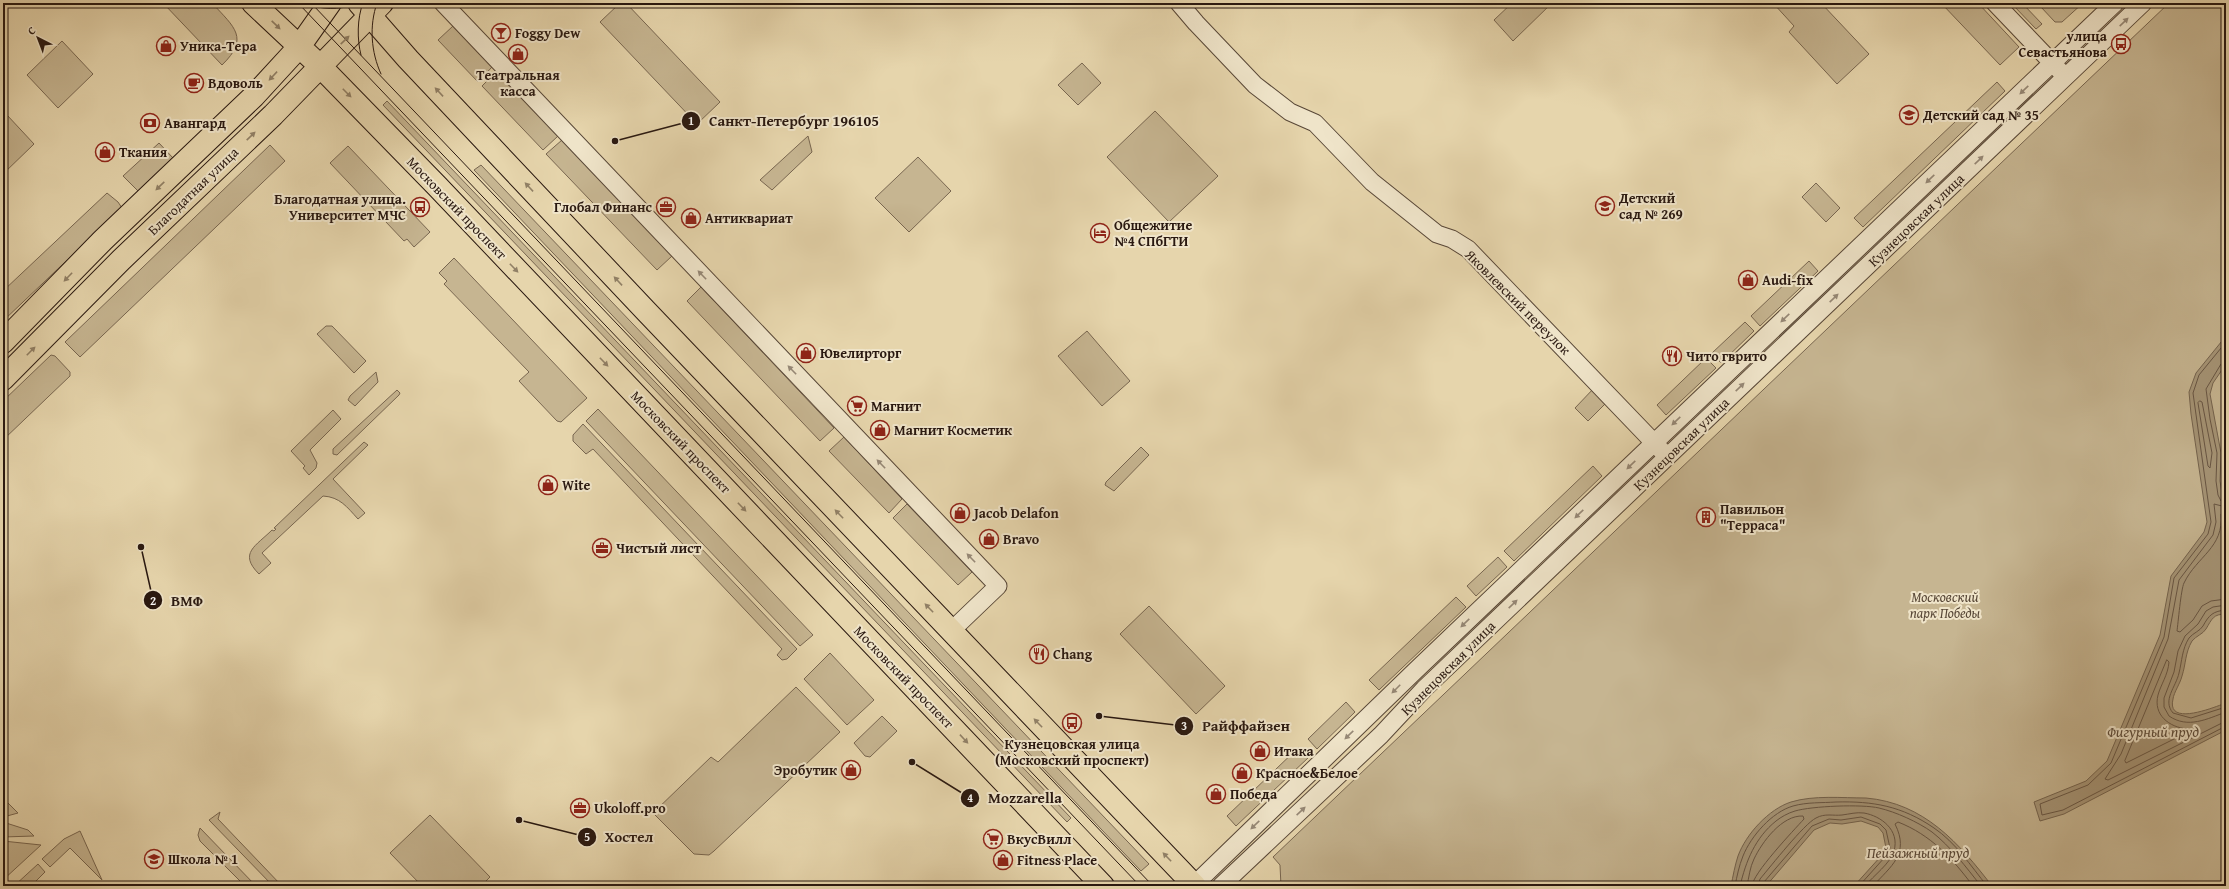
<svg xmlns="http://www.w3.org/2000/svg" width="2229" height="889" font-family="'Gentium Book Plus',serif">
	<rect width="100%" height="100%" fill="#e6d5ac"/>
	<filter id="stains"><feTurbulence type="fractalNoise" baseFrequency=".005" numOctaves="4"/><feColorMatrix values="0 0 0 0 .2 0 0 0 0 .09 0 0 0 0 .02 0 0 0 .5 -.17"/></filter>
	<radialGradient id="worn" r=".72"><stop offset=".6" stop-color="#630" stop-opacity="0"/><stop offset="1" stop-color="#630" stop-opacity=".3"/></radialGradient>
	<path fill="#c6b591" stroke="#786650" d="M163,3L213,4C234,27 250,38 222,65Z
		M620,3H626L720,102L697,124L600,22Z
		M1512,3H1552L1513,41L1494,20Z
		M1773,3H1811L1815,7L1821,3L1869,54L1837,84L1789,32L1794,26Z
		M1941,3H1978L2019,47L2000,65Z
		M2011,3H2022L2042,24L2036,29Z
		M2043,3H2083L2062,22H2055L2040,6Z
		M2169,3H2226V886H1281L1280,865L1273,857Z
		M453,26L492,67L478,82L438,40Z
		M62,41L93,74L58,108L27,75Z
		M1082,63L1101,83L1078,105L1058,85Z
		M497,71L558,136L543,150L482,86Z
		M1997,82L2005,91L1863,227L1854,218Z
		M387,101L1071,818L1067,822L383,105Z
		M1155,111L1218,176L1169,222L1107,157Z
		M7,115L34,144L3,174V119Z
		M808,136L812,152L772,190L760,180Z
		M562,140L672,256L657,270L546,154Z
		M159,143L173,158L138,191L123,176Z
		M270,145L285,161L80,357L65,342Z
		M348,146L430,232L414,247L407,239L404,241L330,163Z
		M918,157L951,191L909,232L875,198Z
		M481,165L1149,864L1141,871L474,170Z
		M1816,183L1840,208L1826,222L1802,197Z
		M107,193L118,202L122,208L3,321V291Z
		M454,258L587,398L561,422L557,421L519,381L529,372L444,284L447,281L439,273Z
		M1809,261L1818,271L1760,326L1751,316Z
		M701,287L834,428L820,441L687,301Z
		M1745,322L1754,331L1721,363L1712,353Z
		M326,326H332L366,361L354,373L317,334Z
		M1087,331L1130,381L1102,406L1058,356Z
		M51,355L55,356L70,372V376L3,440V401Z
		M1706,358L1716,368L1666,415L1657,405Z
		M376,372L378,382L355,406L348,400L350,396Z
		M1595,387L1608,401L1588,421L1575,408Z
		M397,390L400,393L399,395L337,455L333,454V449Z
		M598,409L813,635L800,646L586,421Z
		M333,410L341,419L310,450L317,463L316,468L309,475L303,468L305,466L291,451Z
		M583,424L797,649L787,659L782,660L777,655L782,649L593,449L586,454L573,441V435Z
		M844,437L902,499L889,513L829,451Z
		M364,442L368,445L333,479L365,513L358,519C347,507 340,497 323,496L262,553L271,563L259,574C238,553 256,546 272,530L274,531L276,529L274,528Z
		M1141,447L1149,455L1114,491L1105,485L1106,482Z
		M1593,466L1602,476L1514,561L1504,551Z
		M907,504L972,572L958,585L893,518Z
		M1498,557L1507,567L1476,596L1467,586Z
		M1456,597L1466,607L1379,690L1369,680Z
		M1149,606L1225,686L1196,714L1120,634Z
		M830,653L874,700L847,725L804,679Z
		M796,687L840,732L714,851L709,855L694,854L653,813L711,757L718,762Z
		M1346,702L1355,712L1317,749L1308,739Z
		M882,716L897,731L870,757L865,756L854,743Z
		M1299,747L1309,757L1236,826L1227,816Z
		M3,798L18,813L7,816L3,815Z
		M220,812L218,819L282,886H273L209,820Z
		M430,815L490,877L481,886H422L390,853Z
		M3,822L28,830L34,836L3,837Z
		M200,828L256,886H245L200,841L198,835Z
		M80,831L102,880L70,848L50,867L42,859L64,839Z
		M3,841L41,845L3,880Z
		M38,864L45,872L31,886H14Z"/>
	<path fill="#a69577" stroke="#74634e" d="M2226,336V364L2213,383L2210,394L2221,453L2220,481L2222,494L2226,501V614C2213,614 2212,619 2206,629C2203,634 2196,636 2192,641C2185,653 2186,664 2182,676C2180,684 2174,692 2173,699C2166,728 2217,706 2226,703V730L2064,814L2040,821L2034,802L2086,781L2107,761L2160,635L2171,576L2204,532L2207,522L2191,414L2189,392L2196,373Z
		M1866,798C1924,803 1959,843 1992,886H1854L1882,855L1886,848L1883,833L1878,827L1861,821L1842,824L1830,823L1814,830L1766,886H1731C1733,876 1735,865 1738,856C1746,834 1769,809 1791,802C1814,795 1842,798 1866,798Z"/>
	<g fill="none" stroke-linecap="round" stroke-linejoin="round">
		<path stroke="#685644" stroke-width="1" d="M2226,342L2199,375L2193,393L2211,522L2208,534L2174,578L2164,637L2111,763L2088,785L2040,804L2042,815L2063,810L2226,726
			M2226,362L2221,364L2206,389L2210,419L2217,453L2216,481L2218,495L2221,501L2226,502
			M2200,401L2202,402L2212,453L2210,468L2208,466L2198,403Z
			M2226,507L2214,504L2216,522L2213,535L2179,580L2168,639L2121,754L2105,779L2108,780L2226,721
			M2226,513L2221,514C2224,548 2197,556 2184,583C2181,589 2178,624 2177,631L2180,632L2193,620L2202,606L2211,601L2226,599
			M2226,605L2213,607L2206,611L2198,624L2185,636L2178,651L2174,672L2164,698V707L2169,716C2188,729 2207,719 2226,712
			M2226,610C2213,611 2209,615 2203,626C2200,631 2193,633 2189,638C2182,649 2182,661 2179,673C2176,687 2162,700 2173,713L2191,718L2226,707
			M2167,660L2169,662C2168,675 2161,684 2158,695C2153,715 2169,727 2187,729L2188,732L2126,763L2125,761Z
			M1735,886C1737,876 1739,866 1743,856C1751,836 1772,812 1793,806C1807,802 1822,803 1836,802C1873,801 1902,806 1934,828C1955,842 1971,866 1987,886
			M1740,886C1746,861 1755,838 1776,821C1781,817 1788,813 1795,811C1812,806 1862,804 1879,808C1896,812 1918,822 1932,832C1951,847 1966,867 1981,886
			M1747,886C1749,877 1750,867 1754,859C1762,842 1782,815 1803,816L1804,819C1794,830 1752,874 1752,886
			M1758,886L1760,879C1771,866 1804,824 1816,818C1825,813 1833,816 1842,815C1850,814 1856,812 1864,813C1881,816 1900,830 1894,851C1890,864 1874,875 1865,886
			M1763,886L1764,882L1812,826L1829,819L1841,820L1861,817L1880,824L1886,830L1890,848L1885,857L1859,886
			M1873,886C1891,866 1910,854 1895,824L1898,822C1931,835 1952,858 1973,886"/>
		<defs>
			<path id="minor" d="M443,3L998,586L951,631
				M1179,3L1196,23L1255,85L1290,112L1315,123L1372,182L1437,234L1452,239L1468,249L1662,451
				M1995,3L2060,71
				M1193,886L1415,671L2115,3
				M1221,886L1381,735L1424,689L2143,3"/>
			<path id="primary" d="M253,3L319,65L437,186L1103,886
				M359,3L408,59L645,310L1195,886
				M3,342L103,240L254,96L299,47L330,3
				M3,379L121,260L273,115L382,3"/>
		</defs>
		<use href="#minor" stroke="#584737" stroke-width="19"/>
		<use href="#primary" stroke="#291810" stroke-width="24"/>
		<use href="#minor" stroke="#efe4c9" stroke-width="17"/>
		<use href="#primary" stroke="#e6d5ac" stroke-width="22"/>
		<path stroke="#291810" stroke-width="1" d="M298,3L1140,886
			M311,3L1153,886
			M377,3C369,26 371,52 381,74
			M313,6C327,10 346,9 359,3
			M361,55C357,40 357,18 363,3"/>
	</g>
	<defs><path id="oneway-solid" d="M-6-.8H1V-3.2L6.5 0L1 3.2V.8H-6Z"/></defs>
	<g fill="#968876">
		<use href="#oneway-solid" transform="translate(2124 22) rotate(-44)"/>
		<use href="#oneway-solid" transform="translate(2024 90) rotate(136)"/>
		<use href="#oneway-solid" transform="translate(1979 160) rotate(-44)"/>
		<use href="#oneway-solid" transform="translate(1930 179) rotate(136)"/>
		<use href="#oneway-solid" transform="translate(702 275) rotate(-134)"/>
		<use href="#oneway-solid" transform="translate(1834 298) rotate(-44)"/>
		<use href="#oneway-solid" transform="translate(1785 318) rotate(136)"/>
		<use href="#oneway-solid" transform="translate(792 370) rotate(-134)"/>
		<use href="#oneway-solid" transform="translate(1740 387) rotate(-44)"/>
		<use href="#oneway-solid" transform="translate(1676 421) rotate(136)"/>
		<use href="#oneway-solid" transform="translate(881 464) rotate(-134)"/>
		<use href="#oneway-solid" transform="translate(1631 465) rotate(136)"/>
		<use href="#oneway-solid" transform="translate(1579 514) rotate(136)"/>
		<use href="#oneway-solid" transform="translate(971 558) rotate(-134)"/>
		<use href="#oneway-solid" transform="translate(1513 604) rotate(-44)"/>
		<use href="#oneway-solid" transform="translate(1465 623) rotate(136)"/>
		<use href="#oneway-solid" transform="translate(1396 689) rotate(135)"/>
		<use href="#oneway-solid" transform="translate(1349 735) rotate(136)"/>
		<use href="#oneway-solid" transform="translate(1301 811) rotate(-43)"/>
		<use href="#oneway-solid" transform="translate(1255 825) rotate(136)"/>
	</g>
	<g fill="#918066">
		<use href="#oneway-solid" transform="translate(276 25) rotate(44)"/>
		<use href="#oneway-solid" transform="translate(345 40) rotate(-44)"/>
		<use href="#oneway-solid" transform="translate(273 76) rotate(133)"/>
		<use href="#oneway-solid" transform="translate(439 92) rotate(-133)"/>
		<use href="#oneway-solid" transform="translate(347 93) rotate(45)"/>
		<use href="#oneway-solid" transform="translate(251 136) rotate(-44)"/>
		<use href="#oneway-solid" transform="translate(160 186) rotate(136)"/>
		<use href="#oneway-solid" transform="translate(529 187) rotate(-133)"/>
		<use href="#oneway-solid" transform="translate(514 268) rotate(46)"/>
		<use href="#oneway-solid" transform="translate(68 277) rotate(134)"/>
		<use href="#oneway-solid" transform="translate(618 281) rotate(-133)"/>
		<use href="#oneway-solid" transform="translate(31 351) rotate(-45)"/>
		<use href="#oneway-solid" transform="translate(604 362) rotate(46)"/>
		<use href="#oneway-solid" transform="translate(742 507) rotate(46)"/>
		<use href="#oneway-solid" transform="translate(839 514) rotate(-134)"/>
		<use href="#oneway-solid" transform="translate(929 608) rotate(-134)"/>
		<use href="#oneway-solid" transform="translate(1038 723) rotate(-134)"/>
		<use href="#oneway-solid" transform="translate(964 739) rotate(47)"/>
		<use href="#oneway-solid" transform="translate(1167 857) rotate(-134)"/>
	</g>
	<defs>
		<symbol id="bar-ring" viewBox="-11 -11 22 22"><circle r="9.5" fill="#efe4c9" stroke="#8f2418" stroke-width="1.5"/><path d="M-6-5H6L.8 .8V4.5H3.5V6h-7V4.5H-.8V.8Z" fill="#8f2418"/></symbol>
		<symbol id="bus-ring" viewBox="-11 -11 22 22"><circle r="9.5" fill="#efe4c9" stroke="#8f2418" stroke-width="1.5"/><path d="M-5-6H5V4H4V6H2V4H-2V6H-4V4H-5ZM-3.5-4V0h7V-4ZM-3.5 1.2v1.5H-2V1.2ZM2 1.2v1.5H3.5V1.2Z" fill="#8f2418"/></symbol>
		<symbol id="shop-ring" viewBox="-11 -11 22 22"><circle r="9.5" fill="#efe4c9" stroke="#8f2418" stroke-width="1.5"/><path d="M-5-2.5h2.3a2.7 3.5 0 0 1 5.4 0H5L5.5 6h-11ZM-1.5-2.5h3a1.5 2.3 0 0 0-3 0Z" fill="#8f2418"/></symbol>
		<symbol id="cafe-ring" viewBox="-11 -11 22 22"><circle r="9.5" fill="#efe4c9" stroke="#8f2418" stroke-width="1.5"/><path d="M-5.5-4.5H6V0H3Q3 3.5 0 3.5H-2.5Q-5.5 3.5-5.5 0ZM3-3.2v2h1.7v-2ZM-6 4.5H4V6H-6Z" fill="#8f2418"/></symbol>
		<symbol id="school-ring" viewBox="-11 -11 22 22"><circle r="9.5" fill="#efe4c9" stroke="#8f2418" stroke-width="1.5"/><path d="M0-5L7-2L0 1L-7-2ZM-4 1L0 2.5L4 1V4Q0 6-4 4Z" fill="#8f2418"/></symbol>
		<symbol id="bank-ring" viewBox="-11 -11 22 22"><circle r="9.5" fill="#efe4c9" stroke="#8f2418" stroke-width="1.5"/><path d="M-6-4H6V4H-6ZM0-2.3a2.3 2.3 0 1 0 0 4.6a2.3 2.3 0 1 0 0-4.6Z" fill="#8f2418"/></symbol>
		<symbol id="office-ring" viewBox="-11 -11 22 22"><circle r="9.5" fill="#efe4c9" stroke="#8f2418" stroke-width="1.5"/><path d="M-6-3h4V-5.5h4V-3h4V5H-6ZM-1-4.5V-3h2v-1.5ZM-6 0V1H6V0Z" fill="#8f2418"/></symbol>
		<symbol id="hotel-ring" viewBox="-11 -11 22 22"><circle r="9.5" fill="#efe4c9" stroke="#8f2418" stroke-width="1.5"/><path d="M-6-4.5h1.5V1H6V5H4.5V3h-9V5H-6ZM-4 0a1.8 1.8 0 1 1 3.6 0ZM.5 0V-2.5h3Q6-2.5 6 0Z" fill="#8f2418"/></symbol>
		<symbol id="restaurant-ring" viewBox="-11 -11 22 22"><circle r="9.5" fill="#efe4c9" stroke="#8f2418" stroke-width="1.5"/><path d="M-5-6h1v4h1v-4h1v4h1v-4h1v5L-1.5 .5V6h-2V.5L-5-1ZM5-6V6H3V1.5H1.5Q1.5-4 5-6Z" fill="#8f2418"/></symbol>
		<symbol id="supermarket-ring" viewBox="-11 -11 22 22"><circle r="9.5" fill="#efe4c9" stroke="#8f2418" stroke-width="1.5"/><path d="M-6-5.5h2.5l.6 2H6L4.5 2H-2.5L-4.4-4H-6ZM-1.5 3.2a1.3 1.3 0 1 0 .1 0ZM3 3.2a1.3 1.3 0 1 0 .1 0Z" fill="#8f2418"/></symbol>
		<symbol id="building-ring" viewBox="-11 -11 22 22"><circle r="9.5" fill="#efe4c9" stroke="#8f2418" stroke-width="1.5"/><path d="M-4-6H4V6H1V3H-1V6H-4ZM-2.5-4.3h1.7v1.8h-1.7ZM.8-4.3h1.7v1.8H.8ZM-2.5-1h1.7V.8h-1.7ZM.8-1h1.7V.8H.8Z" fill="#8f2418"/></symbol>
	</defs>
	<g fill-rule="evenodd">
		<use href="#bar-ring" x="490" y="22" width="22" height="22"/>
		<use href="#bus-ring" x="2110" y="33" width="22" height="22"/>
		<use href="#shop-ring" x="155" y="35" width="22" height="22"/>
		<use href="#shop-ring" x="507" y="43" width="22" height="22"/>
		<use href="#cafe-ring" x="183" y="72" width="22" height="22"/>
		<use href="#school-ring" x="1898" y="104" width="22" height="22"/>
		<use href="#bank-ring" x="139" y="112" width="22" height="22"/>
		<use href="#shop-ring" x="94" y="141" width="22" height="22"/>
		<use href="#school-ring" x="1594" y="195" width="22" height="22"/>
		<use href="#bus-ring" x="409" y="196" width="22" height="22"/>
		<use href="#office-ring" x="655" y="196" width="22" height="22"/>
		<use href="#shop-ring" x="680" y="207" width="22" height="22"/>
		<use href="#hotel-ring" x="1089" y="222" width="22" height="22"/>
		<use href="#shop-ring" x="1737" y="269" width="22" height="22"/>
		<use href="#shop-ring" x="795" y="342" width="22" height="22"/>
		<use href="#restaurant-ring" x="1661" y="345" width="22" height="22"/>
		<use href="#supermarket-ring" x="846" y="395" width="22" height="22"/>
		<use href="#shop-ring" x="869" y="419" width="22" height="22"/>
		<use href="#shop-ring" x="537" y="474" width="22" height="22"/>
		<use href="#shop-ring" x="949" y="502" width="22" height="22"/>
		<use href="#building-ring" x="1695" y="506" width="22" height="22"/>
		<use href="#shop-ring" x="978" y="528" width="22" height="22"/>
		<use href="#office-ring" x="591" y="537" width="22" height="22"/>
		<use href="#restaurant-ring" x="1028" y="643" width="22" height="22"/>
		<use href="#bus-ring" x="1061" y="712" width="22" height="22"/>
		<use href="#shop-ring" x="1249" y="740" width="22" height="22"/>
		<use href="#shop-ring" x="840" y="759" width="22" height="22"/>
		<use href="#shop-ring" x="1231" y="762" width="22" height="22"/>
		<use href="#shop-ring" x="1205" y="783" width="22" height="22"/>
		<use href="#office-ring" x="569" y="797" width="22" height="22"/>
		<use href="#supermarket-ring" x="982" y="828" width="22" height="22"/>
		<use href="#school-ring" x="143" y="848" width="22" height="22"/>
		<use href="#shop-ring" x="992" y="849" width="22" height="22"/>
	</g>
	<g text-anchor="middle" stroke-width="4" stroke-linejoin="round" paint-order="stroke">
		<g font-size="14" font-weight="bold" fill="#291810" stroke="#efe4c9" text-anchor="start">
			<text x="515" y="38">Foggy Dew</text>
			<text x="2107" y="41" text-anchor="end">улица<tspan x="2107" dy="16">Севастьянова</tspan></text>
			<text x="180" y="51">Уника-Тера</text>
			<text x="518" y="80" text-anchor="middle">Театральная<tspan x="518" dy="16">касса</tspan></text>
			<text x="208" y="88">Вдоволь</text>
			<text x="1923" y="120">Детский сад № 35</text>
			<text x="164" y="128">Авангард</text>
			<text x="119" y="157">Ткания</text>
			<text x="1619" y="203">Детский<tspan x="1619" dy="16">сад № 269</tspan></text>
			<text x="406" y="204" text-anchor="end">Благодатная улица.<tspan x="406" dy="16">Университет МЧС</tspan></text>
			<text x="652" y="212" text-anchor="end">Глобал Финанс</text>
			<text x="705" y="223">Антиквариат</text>
			<text x="1114" y="230">Общежитие<tspan x="1114" dy="16">№4 СПбГТИ</tspan></text>
			<text x="1762" y="285">Audi-fix</text>
			<text x="820" y="358">Ювелирторг</text>
			<text x="1686" y="361">Чито гврито</text>
			<text x="871" y="411">Магнит</text>
			<text x="894" y="435">Магнит Косметик</text>
			<text x="562" y="490">Wite</text>
			<text x="1720" y="514">Павильон<tspan x="1720" dy="16">"Терраса"</tspan></text>
			<text x="974" y="518">Jacob Delafon</text>
			<text x="1003" y="544">Bravo</text>
			<text x="616" y="553">Чистый лист</text>
			<text x="1053" y="659">Chang</text>
			<text x="1072" y="749" text-anchor="middle">Кузнецовская улица<tspan x="1072" dy="16">(Московский проспект)</tspan></text>
			<text x="1274" y="756">Итака</text>
			<text x="837" y="775" text-anchor="end">Эробутик</text>
			<text x="1256" y="778">Красное&amp;Белое</text>
			<text x="1230" y="799">Победа</text>
			<text x="594" y="813">Ukoloff.pro</text>
			<text x="1007" y="844">ВкусВилл</text>
			<text x="168" y="864">Школа № 1</text>
			<text x="1017" y="865">Fitness Place</text>
		</g>
		<g font-size="14" fill="#291810" stroke="#efe4c9">
			<text transform="translate(193 191) rotate(-44)" y="5">Благодатная улица</text>
			<text transform="translate(457 208) rotate(46)" y="5">Московский проспект</text>
			<text transform="translate(1916 220) rotate(-44)" y="5">Кузнецовская улица</text>
			<text transform="translate(1518 302) rotate(45)" y="5">Яковлевский переулок</text>
			<text transform="translate(681 442) rotate(46)" y="5">Московский проспект</text>
			<text transform="translate(1681 444) rotate(-44)" y="5">Кузнецовская улица</text>
			<text transform="translate(1448 668) rotate(-45)" y="5">Кузнецовская улица</text>
			<text transform="translate(904 677) rotate(46)" y="5">Московский проспект</text>
		</g>
		<g font-size="14" font-style="italic" fill="#584737" stroke="#efe4c9">
			<text x="1945" y="602">Московский<tspan x="1945" dy="16">парк Победы</tspan></text>
		</g>
		<g font-size="15" font-style="italic" fill="#5b4a39" stroke="#efe4c9">
			<text x="2153" y="737">Фигурный пруд</text>
			<text x="1918" y="858">Пейзажный пруд</text>
		</g>
	</g>
	<path fill="none" stroke="#291810" stroke-width="1.5" d="M615 141L691 121M141 547L153 600M1099 716L1184 726M912 762L970 798M519 820L587 837"/>
	<g fill="#291810" stroke="#efe4c9" stroke-width="1.5">
		<circle cx="615" cy="141" r="4"/>
		<circle cx="141" cy="547" r="4"/>
		<circle cx="1099" cy="716" r="4"/>
		<circle cx="912" cy="762" r="4"/>
		<circle cx="519" cy="820" r="4"/>
		<circle cx="691" cy="121" r="10"/>
		<circle cx="153" cy="600" r="10"/>
		<circle cx="1184" cy="726" r="10"/>
		<circle cx="970" cy="798" r="10"/>
		<circle cx="587" cy="837" r="10"/>
	</g>
	<g font-size="12" text-anchor="middle" font-weight="bold" fill="#fff">
		<text x="691" y="125">1</text>
		<text x="153" y="605">2</text>
		<text x="1184" y="730">3</text>
		<text x="970" y="802">4</text>
		<text x="587" y="841">5</text>
	</g>
	<g font-size="15" text-anchor="middle" font-weight="bold" fill="#291810" stroke="#efe4c9" stroke-width="4" stroke-linejoin="round" paint-order="stroke">
		<text x="794" y="126">Санкт-Петербург 196105</text>
		<text x="187" y="606">ВМФ</text>
		<text x="1246" y="731">Райффайзен</text>
		<text x="1025" y="803">Mozzarella</text>
		<text x="629" y="842">Хостел</text>
	</g>
	<rect width="2229" height="889" fill="none" stroke="#e6d5ac" stroke-width="16"/>
	<rect x="4" y="4" width="2221" height="881" fill="none" stroke="#291810" stroke-width="2"/>
	<rect x="8" y="8" width="2213" height="873" fill="none" stroke="#291810"/>
	<g transform="translate(38 38) rotate(318)" stroke="#efe4c9" stroke-width="3" paint-order="stroke">
	<path d="M0-3L7 15L0 10L-7 15Z" fill="#291810"/>
	<text y="-6" font-size="11" font-weight="bold" text-anchor="middle" fill="#291810">С</text>
	</g>
	<rect width="100%" height="100%" filter="url(#stains)"/>
	<rect width="100%" height="100%" fill="url(#worn)"/>
</svg>
